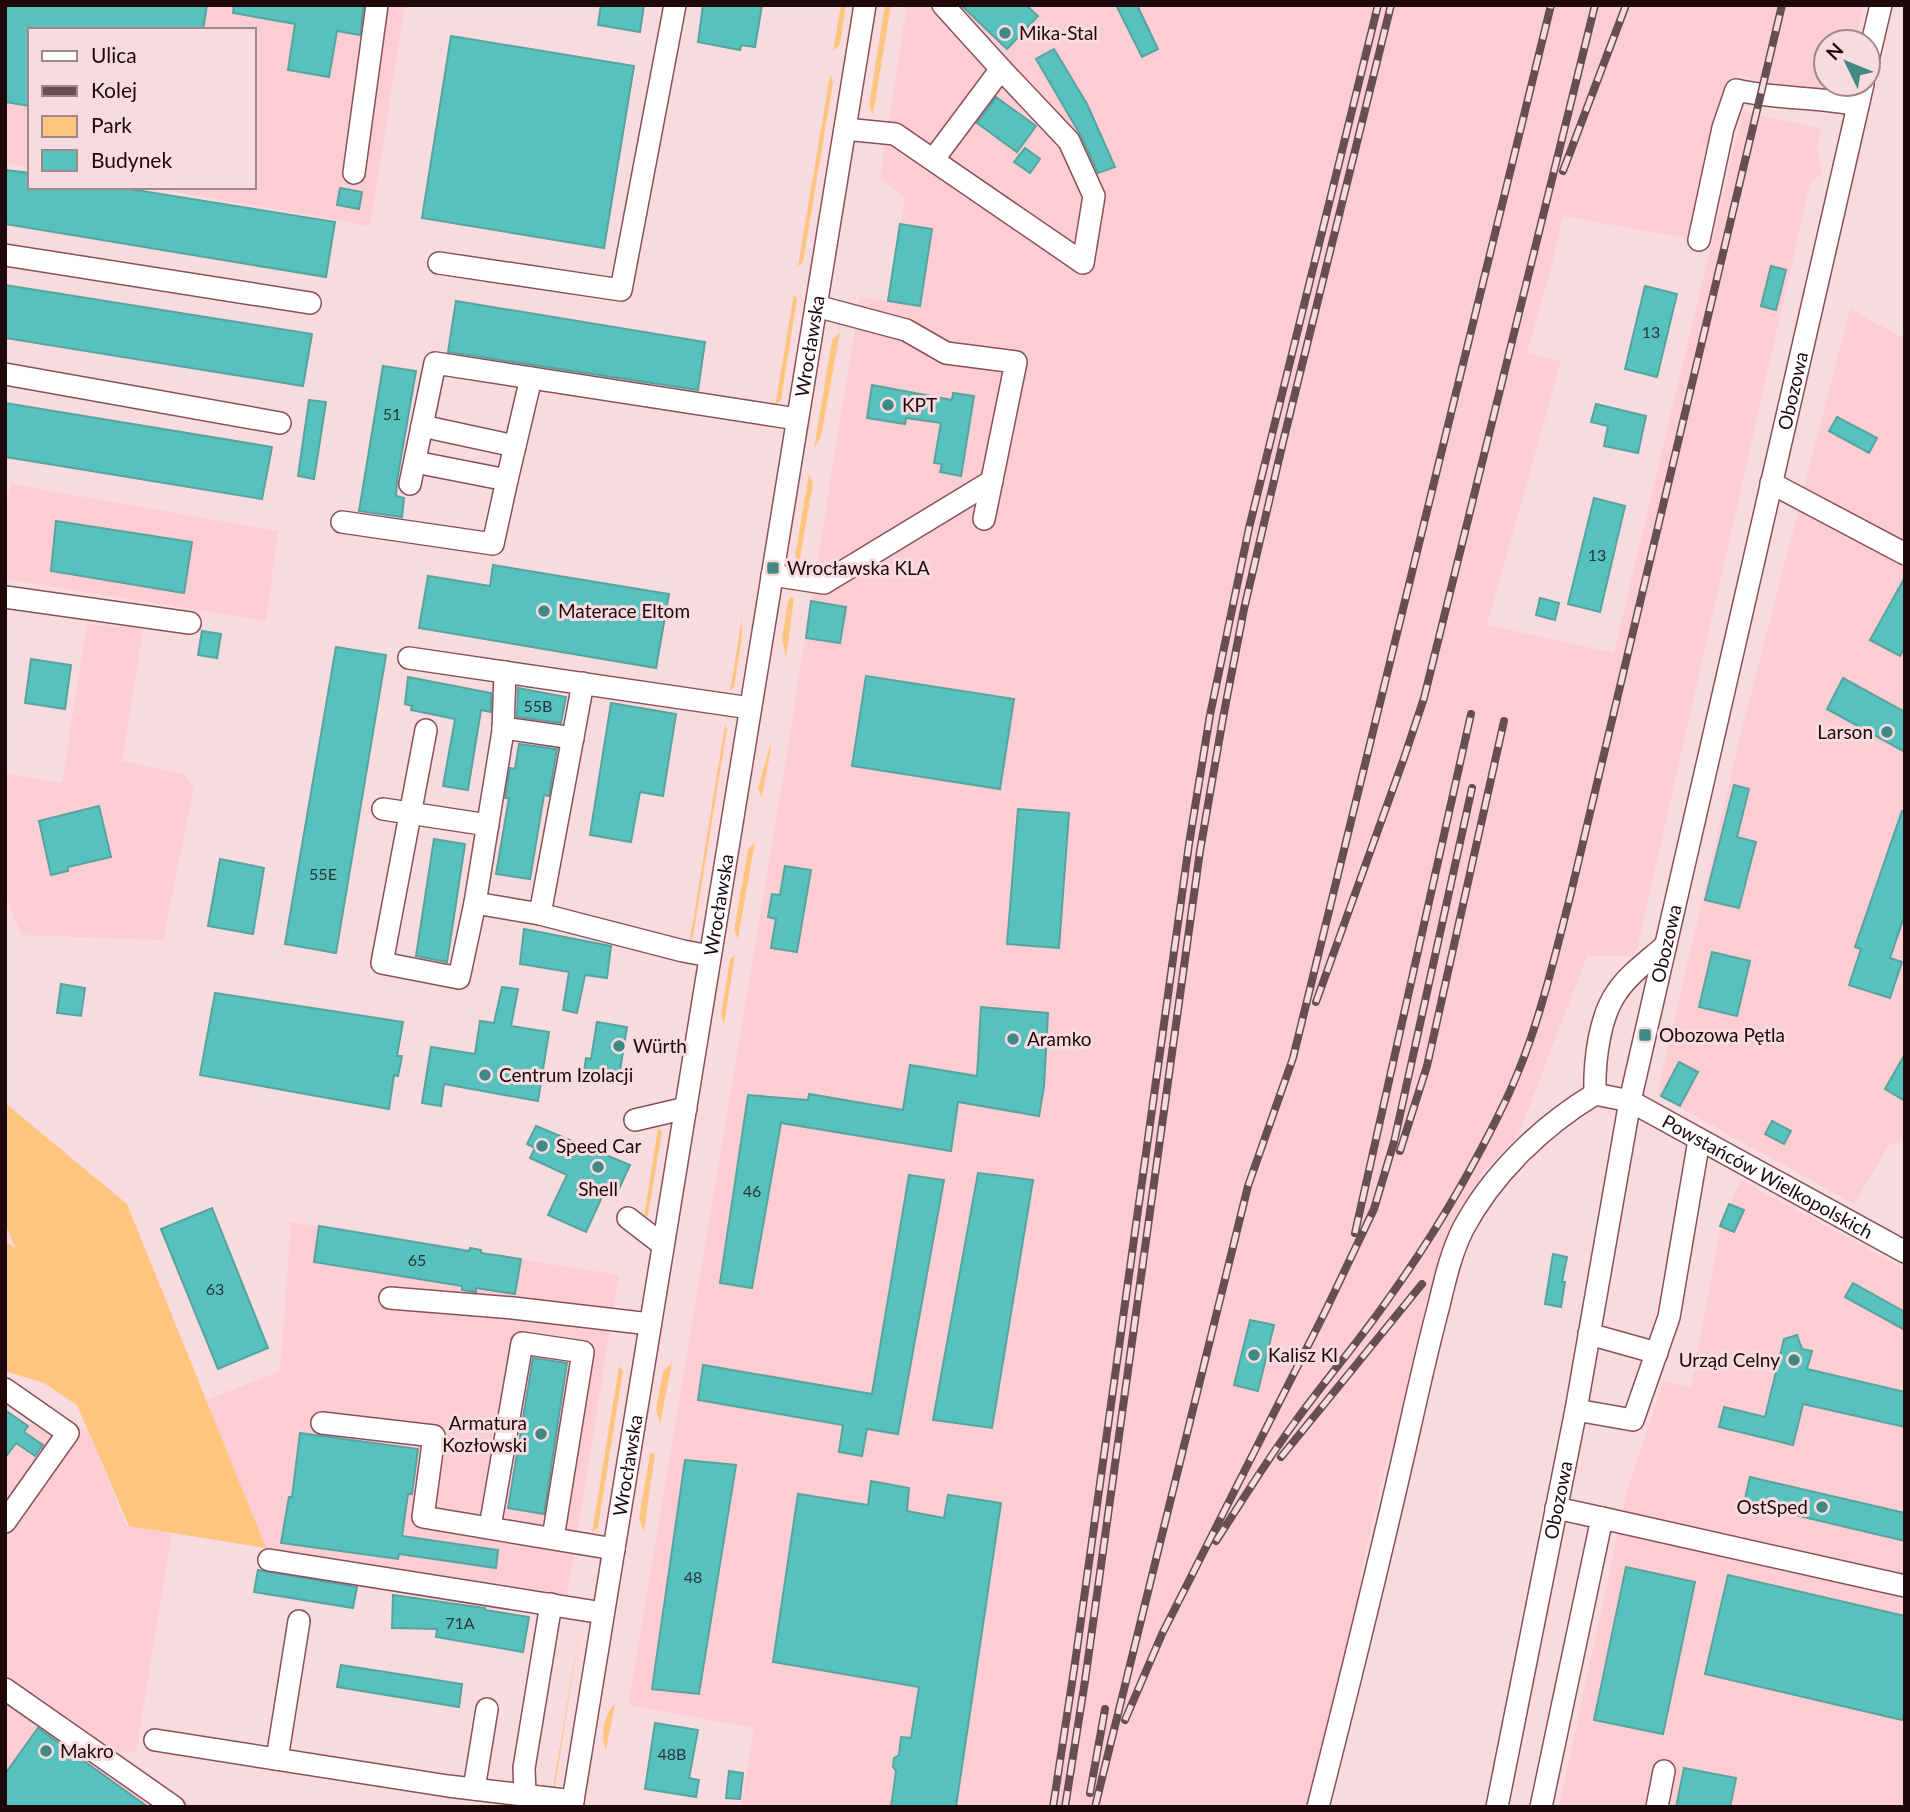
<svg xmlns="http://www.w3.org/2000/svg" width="1910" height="1812" font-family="Lato,sans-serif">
	<rect width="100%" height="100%" fill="#f7dbde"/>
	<path fill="#fcced3" d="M5,5H405L370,226L148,187H254V30H30V167L5,163Z
		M907,5H1864L1855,42H1826V84H1846L1845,90L1768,83L1738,74L1723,104L1691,239L1563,216L1552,264L1527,353L1561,361L1487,625L1614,653L1743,111L1818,128L1821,132L1817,150L1822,174L1810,183L1637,949L1632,956H1587L1518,1136L1481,1174L1413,1445L1389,1453L1360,1573L1364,1584L1308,1807H741L754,1728L628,1705L769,864L860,297L888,301L905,198L880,178Z
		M1850,309L1905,339V1139L1889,1145L1854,1204L1657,1095L1741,733Z
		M11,484L278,531L266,621L5,579V514Z
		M87,624L143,629L122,761L184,774L194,787L163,940L21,935L5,893V774L62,783Z
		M1741,1180L1905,1269V1807H1559L1628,1487L1664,1381L1691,1387L1721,1227L1720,1226Z
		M291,1222L619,1275L567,1595L266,1548L206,1400L280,1371Z
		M44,1403L89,1434L126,1525L172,1534L136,1752L117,1751L195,1807H5V1410L28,1426Z"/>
	<path fill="#fec580" d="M841,5H846L840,44L833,51Z
		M885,5H891L873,115L869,105Z
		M830,75L833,82L803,262L798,266Z
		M794,294L797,299L781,400L775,406Z
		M840,332L821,437L814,448L832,340Z
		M809,474L813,483L799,564L795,556Z
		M791,597L794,598L786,659L782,638L788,601Z
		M742,618V637L734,687L730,691Z
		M725,725L727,729L693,937L690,940Z
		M770,745L771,748L762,797L758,788Z
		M755,842L738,939L734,930L748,849Z
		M735,955L724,1025L721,1015L730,959Z
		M5,1103L127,1204L266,1548L129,1526L77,1405L44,1383L5,1371V1242L15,1247L5,1224Z
		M658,1127L662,1132L648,1215L644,1217Z
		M672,1363L660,1424L656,1410L663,1371Z
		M619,1366L623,1371L598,1527L592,1533Z
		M650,1453L655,1454L644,1531L639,1519Z
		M582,1616L555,1786L553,1788Z
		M615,1704L606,1750C600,1738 604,1712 615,1704Z"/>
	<path fill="#57c2bd" stroke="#56a39f" stroke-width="2" d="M5,5H207L203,30H30V106L5,102Z
		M234,5H364L360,35L337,31L329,77L288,70L295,24L233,13Z
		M601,5H644L640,32L598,25Z
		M703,5H762L755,47L741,45L740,50L698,42Z
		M961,5H1026L1038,16L1007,49Z
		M1116,5H1137L1158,49L1142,57Z
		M451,36L634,66L604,248L422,218Z
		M1054,49L1087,104L1115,167L1098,173L1081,136L1036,59Z
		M996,97L1036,126L1017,152L977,123Z
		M1025,148L1040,159L1030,173L1014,162Z
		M5,170L30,173V187H117L335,222L326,277L5,224Z
		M340,188L362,192L359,209L337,205Z
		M900,224L932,229L920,306L888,301Z
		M1771,266L1786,270L1776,310L1761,306Z
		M5,285L312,334L303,386L5,338Z
		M1645,286L1677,294L1657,377L1625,369Z
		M456,301L705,342L698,390L448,352Z
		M383,366L416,371L397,481L396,496L404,498L402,517L359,511Z
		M872,385L952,400L953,393L974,396L961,476L940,472L942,464L934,463L941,423L906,418L905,424L867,418Z
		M309,400L326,402L314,479L298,476Z
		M5,403L272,447L262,499L5,457Z
		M1596,404L1646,416L1638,453L1604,446L1608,426L1591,422Z
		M1837,417L1877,438L1869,453L1829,431Z
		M1594,498L1625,506L1600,612L1568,604Z
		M56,521L192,542L184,593L51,571Z
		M493,565L669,594L656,668L419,628L428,576L490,586Z
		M1905,577V647L1900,656L1870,640Z
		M1540,598L1559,603L1555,620L1536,615Z
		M811,601L846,607L840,643L806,638Z
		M202,631L221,634L217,658L198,655Z
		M336,647L386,655L336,953L285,944Z
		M31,659L71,665L65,709L25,703Z
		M866,676L1014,699L1000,789L852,766Z
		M408,677L491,693V712L481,710L468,790L443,786L455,719L411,710L412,706L405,704Z
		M1843,678L1905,712V752L1827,709Z
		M518,688L566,697L561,723L517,717Z
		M611,703L676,714L663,796L640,792L631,842L590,835Z
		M519,744L557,749L549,796L544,795L530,879L496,874L509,798H505L510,768L515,769Z
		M1734,785L1749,789L1737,837L1756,842L1739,908L1705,900Z
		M99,806L111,857L68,867V871L51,875L39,821Z
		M1018,809L1069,813L1059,948L1007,944Z
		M1902,811L1905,812V914L1890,958L1902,962L1890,998L1849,985L1861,949L1855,947Z
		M434,839L465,844L447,962L416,956Z
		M220,859L264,868L253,934L208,926Z
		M785,866L811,870L797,952L771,948L776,919L768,917L772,894L780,895Z
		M524,929L611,946L607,978L585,975L577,1013L563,1010L569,972L520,964Z
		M1712,952L1750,961L1737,1016L1699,1007Z
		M61,984L85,988L81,1016L57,1013Z
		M502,987L518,989L511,1026L549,1032L538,1101L444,1084L441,1106L422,1103L431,1047L475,1054L480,1021L494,1023Z
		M215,993L403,1022L397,1056H402L398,1076L394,1075L389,1109L200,1075Z
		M981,1007L1048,1013L1044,1087L1039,1116L958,1102L951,1151L781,1123L752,1288L720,1283L748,1095L808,1100L809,1094L903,1110L910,1065L977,1076Z
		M597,1022L627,1027L619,1077L584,1072L586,1058L591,1059Z
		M1905,1054V1101L1885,1089Z
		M1679,1062L1698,1072L1680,1106L1661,1096Z
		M1772,1121L1791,1131L1784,1144L1765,1134Z
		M536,1126L630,1165L618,1191L607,1186L586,1232L548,1215L567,1175L530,1158L535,1148L527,1144Z
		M978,1173L1033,1180L992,1428L933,1420Z
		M909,1175L944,1180L898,1434L867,1429L862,1456L839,1452L843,1425L698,1400L703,1365L872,1394Z
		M1729,1204L1744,1210L1734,1232L1720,1226Z
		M212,1208L268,1348L218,1369L161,1229Z
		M319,1226L469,1251L470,1248L481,1250V1253L521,1259L515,1294L476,1288V1292L462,1290V1286L314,1262Z
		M1553,1254L1567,1257L1562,1282H1565L1561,1307L1545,1304Z
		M1853,1283L1905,1312V1330L1845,1297Z
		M1250,1320L1274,1325L1258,1391L1234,1385Z
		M1797,1335L1802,1349L1812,1351L1807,1369L1905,1392V1427L1803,1404L1793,1445L1719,1427L1724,1407L1765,1417L1784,1339Z
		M533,1358L567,1363L544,1514L508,1508Z
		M5,1410L28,1426L24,1432L43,1445L35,1456L16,1443L5,1458Z
		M300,1433L418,1449L412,1494H408L402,1536L498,1550L496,1568L399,1554L398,1559L281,1543L289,1497H292Z
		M685,1460L736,1465L699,1694L652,1689Z
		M1750,1477L1905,1513V1541L1744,1503Z
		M871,1481L909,1488L907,1511L944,1518L948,1495L1001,1503L956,1807H891L896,1771L893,1767L894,1758L899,1755L901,1737L911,1738L919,1687L773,1662L798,1494L868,1505Z
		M1626,1567L1695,1582L1663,1734L1594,1720Z
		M258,1570L357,1587L353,1608L254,1592Z
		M1728,1575L1905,1616V1709L1902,1720L1705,1674Z
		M393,1595L485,1608V1610L529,1617L523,1652L436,1637L437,1629L392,1628Z
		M341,1665L462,1684L459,1707L337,1687Z
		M655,1723L698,1730L689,1778L699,1780L696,1797L645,1789Z
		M38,1728L148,1807H5V1774Z
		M1684,1768L1736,1778L1730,1807H1676Z
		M729,1771L743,1773L740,1799L726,1798Z"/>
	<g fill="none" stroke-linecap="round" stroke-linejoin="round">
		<defs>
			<g id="minor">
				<path d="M943,5L1001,69"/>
				<path d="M1868,60L1881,5"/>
				<path d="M845,129L895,134L1083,263L1094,196L1069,141L1001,69L933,160"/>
				<path d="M354,173L377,5"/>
				<path d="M1699,240L1723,128L1736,90C1776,99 1817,97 1858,105"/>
				<path d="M5,255L310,303"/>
				<path d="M439,263L621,290L675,5"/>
				<path d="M816,306L906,330L946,353L1016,362L984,519"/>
				<path d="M5,374L280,423"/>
				<path d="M422,426L515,446"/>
				<path d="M415,462L507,480L531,378"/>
				<path d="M1771,483L1905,554"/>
				<path d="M410,484L435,363L797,419"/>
				<path d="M342,522L493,544L507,480"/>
				<path d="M772,575L824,583L992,481"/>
				<path d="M5,597L190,623"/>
				<path d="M409,658L750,708"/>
				<path d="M505,672L503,731L475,903L540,914L583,683"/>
				<path d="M503,728L573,738"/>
				<path d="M426,730L382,963L459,978L475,903"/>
				<path d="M383,809L488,825"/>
				<path d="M540,914L683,951L710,956"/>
				<path d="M1595,1094C1594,1063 1599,1017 1617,992C1629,974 1649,960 1665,946"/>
				<path d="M635,1120L686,1108"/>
				<path d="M628,1218L663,1245"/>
				<path d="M390,1298L513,1308L650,1324"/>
				<path d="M1589,1334L1657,1353"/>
				<path d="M5,1389L68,1433L5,1522"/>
				<path d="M1576,1410L1633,1420L1669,1317L1699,1140"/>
				<path d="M322,1423L434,1436L423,1517L614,1549"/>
				<path d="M1602,1518L1905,1586"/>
				<path d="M490,1527L522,1343L583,1352L553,1538"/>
				<path d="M269,1560L603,1613"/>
				<path d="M5,1689L174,1807"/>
				<path d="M155,1740L448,1786L573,1801"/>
				<path d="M277,1759L299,1621"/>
				<path d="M474,1789L487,1709"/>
				<path d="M525,1794L524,1768L551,1604"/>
				<path id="s1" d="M572,1807L865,5"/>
				<path id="s2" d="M1318,1807C1349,1685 1379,1563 1407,1440C1417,1395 1427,1350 1439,1305C1445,1280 1451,1253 1463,1229C1492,1174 1542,1126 1595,1094L1630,1101L1905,1252"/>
				<path id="s3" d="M1497,1807L1576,1410L1630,1101L1863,84"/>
				<path d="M1541,1807L1602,1518L1556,1508"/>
				<path d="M1657,1807L1664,1771"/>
			</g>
		</defs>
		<use href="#minor" stroke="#8a5059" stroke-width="24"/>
		<use href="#minor" stroke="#fff" stroke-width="21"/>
		<defs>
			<path id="rail" d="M1563,171L1626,5
				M1316,1002L1404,758L1424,698L1595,5
				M1400,1151L1427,1066L1504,721
				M1355,1233L1471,714
				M1281,1457L1422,1284
				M1216,1541C1242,1501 1267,1460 1295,1422C1326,1379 1361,1339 1391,1295C1434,1235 1472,1170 1504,1104C1536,1038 1552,967 1570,897L1782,5
				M1125,1720L1162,1634L1324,1314L1374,1209L1394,1142L1472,788
				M1090,1793L1105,1709
				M1053,1807L1075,1663L1189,844L1210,715L1249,528L1378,5
				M1065,1807L1085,1681L1200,851L1223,718L1244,609L1283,442L1391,5
				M1095,1807L1248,1186L1293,1058L1551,5"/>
		</defs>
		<use href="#rail" stroke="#664e52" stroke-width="8"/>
		<use href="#rail" stroke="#f7dbde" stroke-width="5" stroke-dasharray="16" stroke-linecap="butt"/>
	</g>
	<g fill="#418985" stroke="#f7dbde" stroke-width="2.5">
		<circle cx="1005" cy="33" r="7"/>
		<circle cx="888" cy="405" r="7"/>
		<rect x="766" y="561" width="14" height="14" rx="3.5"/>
		<circle cx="544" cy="611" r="7"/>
		<circle cx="1887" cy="732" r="7"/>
		<rect x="1638" y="1028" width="14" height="14" rx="3.5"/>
		<circle cx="1013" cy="1039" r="7"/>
		<circle cx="619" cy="1046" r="7"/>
		<circle cx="485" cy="1075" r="7"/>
		<circle cx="542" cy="1146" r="7"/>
		<circle cx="598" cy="1167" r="7"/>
		<circle cx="1254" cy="1355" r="7"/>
		<circle cx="1794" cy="1360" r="7"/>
		<circle cx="541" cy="1434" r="7"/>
		<circle cx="1822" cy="1507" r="7"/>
		<circle cx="46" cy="1751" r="7"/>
	</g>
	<g text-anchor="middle" stroke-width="6" stroke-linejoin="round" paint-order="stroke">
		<g font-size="16" fill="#2c3638">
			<text x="1651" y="338">13</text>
			<text x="392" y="420">51</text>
			<text x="1597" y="561">13</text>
			<text x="538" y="712">55B</text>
			<text x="323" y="880">55E</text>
			<text x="752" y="1197">46</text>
			<text x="417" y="1266">65</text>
			<text x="215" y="1295">63</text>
			<text x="693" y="1583">48</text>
			<text x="460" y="1629">71A</text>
			<text x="672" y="1760">48B</text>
		</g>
		<g font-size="19" fill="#1e080c" stroke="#f7dbde" text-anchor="start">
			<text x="1019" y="40">Mika-Stal</text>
			<text x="902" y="412">KPT</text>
			<text x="787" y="575">Wrocławska KLA</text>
			<text x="558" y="618">Materace Eltom</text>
			<text x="1873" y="739" text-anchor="end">Larson</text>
			<text x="1659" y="1042">Obozowa Pętla</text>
			<text x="1027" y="1046">Aramko</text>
			<text x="633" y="1053">Würth</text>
			<text x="499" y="1082">Centrum Izolacji</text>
			<text x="556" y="1153">Speed Car</text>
			<text x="598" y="1196" text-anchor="middle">Shell</text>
			<text x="1268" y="1362">Kalisz Kl</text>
			<text x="1780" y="1367" text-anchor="end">Urząd Celny</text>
			<text x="527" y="1430" text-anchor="end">Armatura<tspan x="527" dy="22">Kozłowski</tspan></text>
			<text x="1808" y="1514" text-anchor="end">OstSped</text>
			<text x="60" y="1758">Makro</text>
		</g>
		<g font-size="19" fill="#1e080c" stroke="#f7dbde">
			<text dy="7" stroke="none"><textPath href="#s1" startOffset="1480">Wrocławska</textPath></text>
			<text dy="7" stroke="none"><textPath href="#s3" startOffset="1447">Obozowa</textPath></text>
			<text dy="7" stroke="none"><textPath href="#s1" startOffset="914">Wrocławska</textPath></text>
			<text dy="7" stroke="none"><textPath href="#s3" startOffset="880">Obozowa</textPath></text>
			<text dy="7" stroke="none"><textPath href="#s2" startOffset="980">Powstańców Wielkopolskich</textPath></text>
			<text dy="7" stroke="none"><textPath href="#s1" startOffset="346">Wrocławska</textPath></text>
			<text dy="7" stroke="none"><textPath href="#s3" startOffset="313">Obozowa</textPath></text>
		</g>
	</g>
	<rect width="1910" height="1812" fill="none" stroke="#1e080c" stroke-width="14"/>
	<rect x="28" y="28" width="228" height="161" fill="#f7dbde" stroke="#a0878a" stroke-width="2"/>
	<rect x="42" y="51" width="35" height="10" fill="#ffffff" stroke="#a0878a" stroke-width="2"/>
	<text x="91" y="63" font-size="21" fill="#1e080c">Ulica</text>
	<rect x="42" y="86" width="35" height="10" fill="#664e52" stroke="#a0878a" stroke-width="2"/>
	<text x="91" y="98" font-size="21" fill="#1e080c">Kolej</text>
	<rect x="42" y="116" width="35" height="21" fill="#fec580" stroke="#a0878a" stroke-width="2"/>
	<text x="91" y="133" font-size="21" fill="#1e080c">Park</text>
	<rect x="42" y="150" width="35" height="21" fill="#57c2bd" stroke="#a0878a" stroke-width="2"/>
	<text x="91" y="168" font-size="21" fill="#1e080c">Budynek</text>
	<g transform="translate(1847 63) rotate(313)"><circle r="33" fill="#f7dbde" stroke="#a0878a" stroke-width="2"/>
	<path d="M0-5L12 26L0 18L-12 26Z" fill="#418985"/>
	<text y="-10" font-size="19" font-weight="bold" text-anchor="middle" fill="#1e080c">N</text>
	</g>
</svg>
